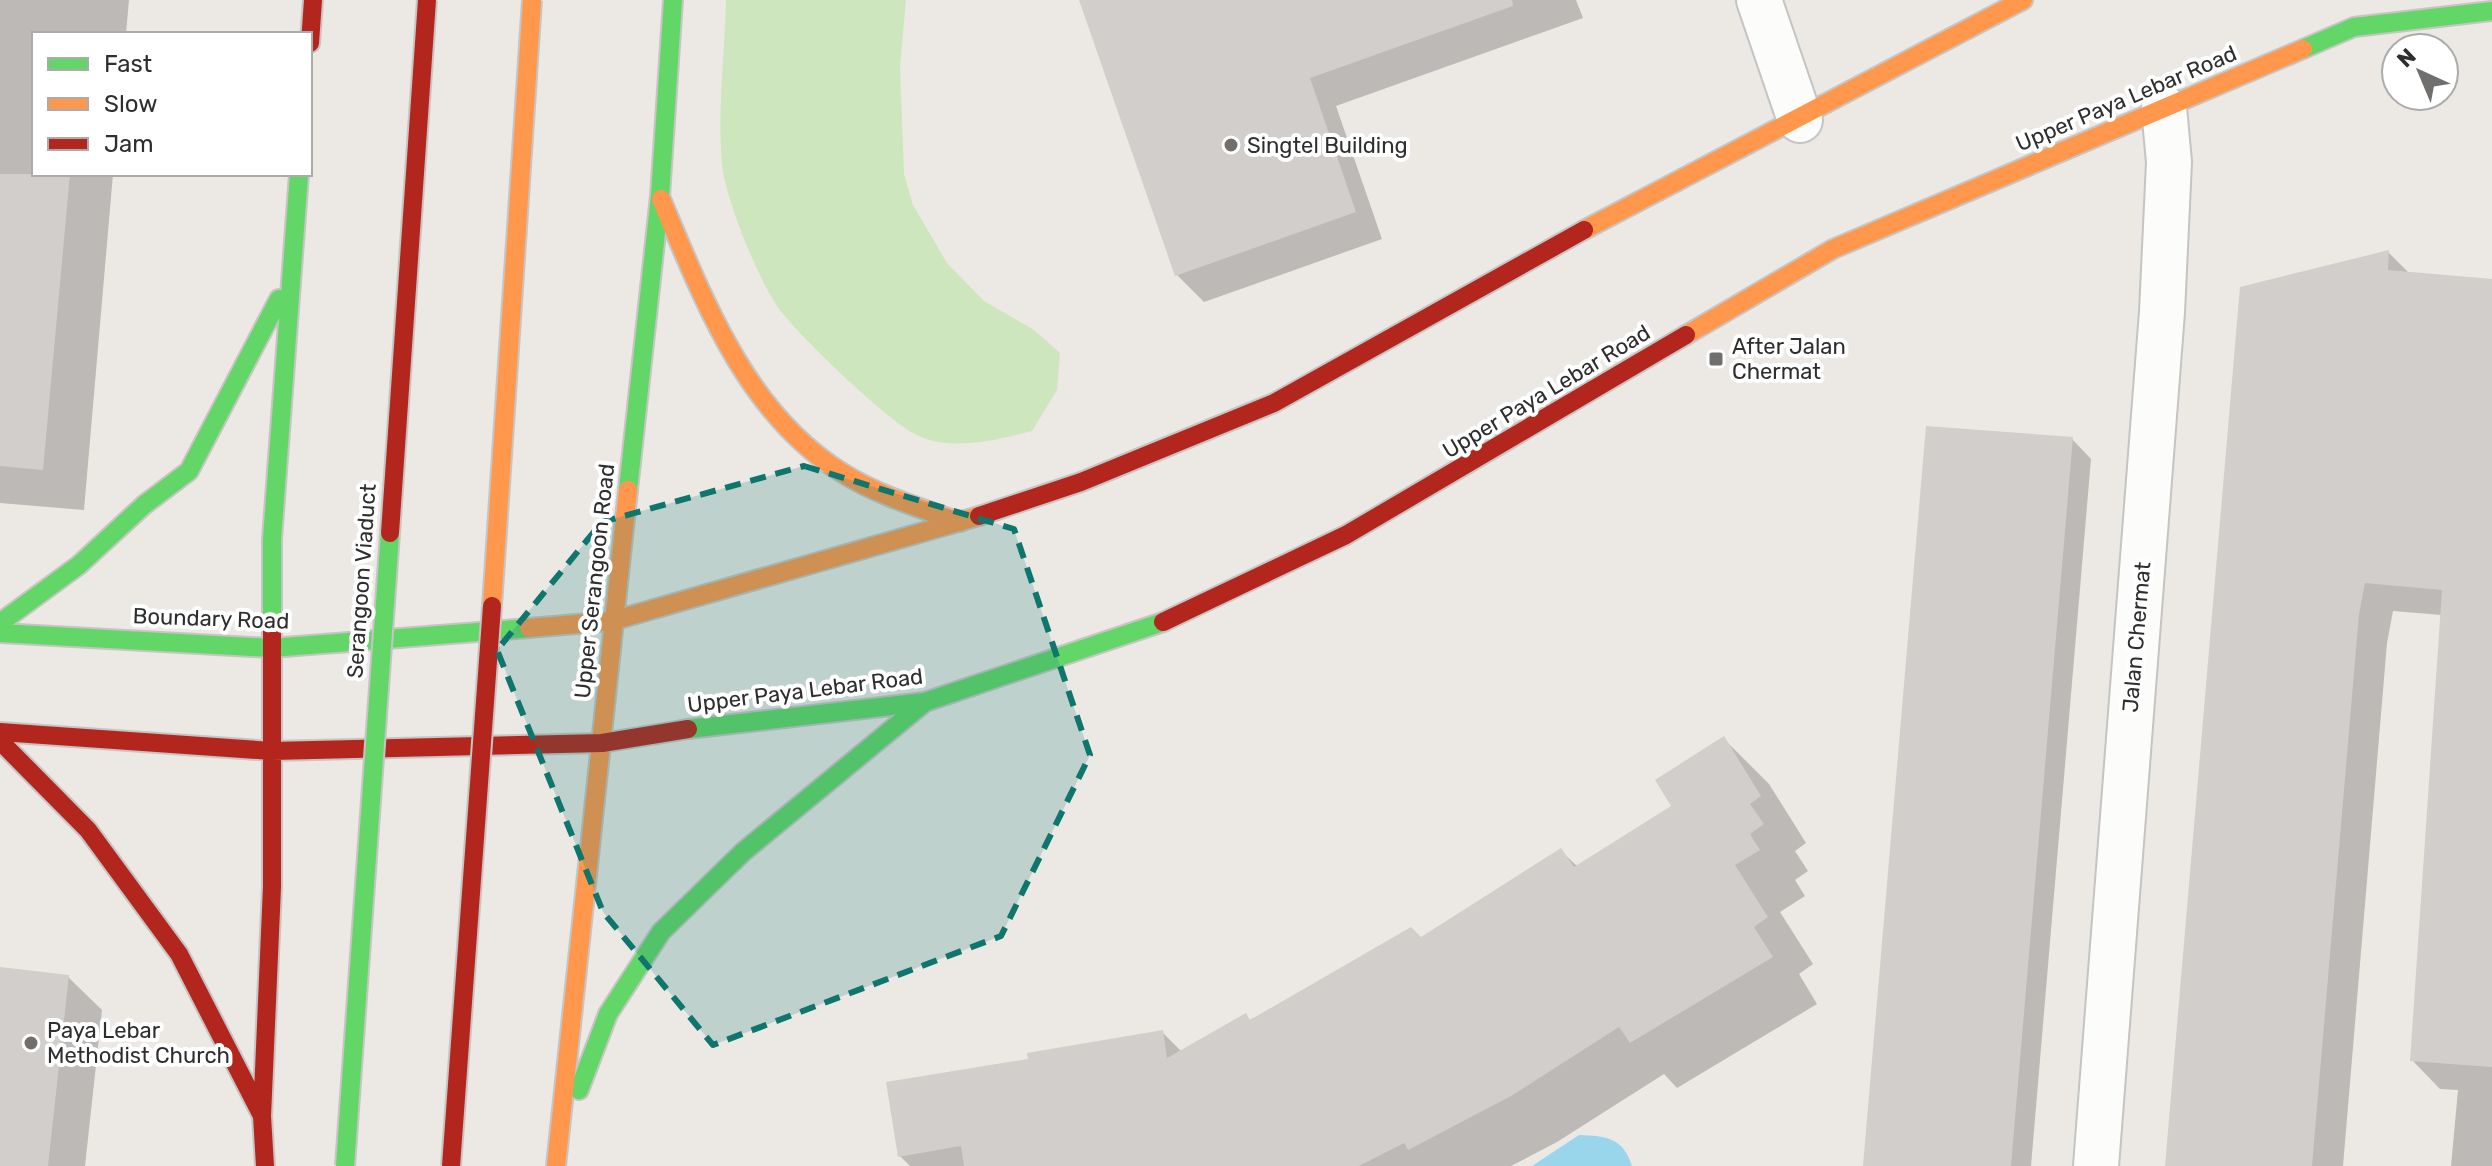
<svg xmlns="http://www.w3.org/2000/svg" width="2492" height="1166" font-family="Rubik,sans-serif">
	<rect width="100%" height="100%" fill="#ece8e4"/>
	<path fill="#cee6be" d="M726,0H906L900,67L904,174L913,205L947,263L984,301L1034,330L1060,353L1057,390L1032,431C996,440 948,453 913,433C882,415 802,339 780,310C759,282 725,198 722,164C717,112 725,52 726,0Z"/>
	<path fill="#99d6ec" d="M1579,1135C1607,1136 1623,1138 1632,1166H1532Z"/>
	<path fill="#0003" d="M0,0H129L126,34H34V174H113L84,510L0,503Z
		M1081,0H1576L1583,18L1336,106L1382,239L1204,302L1177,275Z
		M2388,252L2410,274L2492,281V1166H2451L2458,1090L2440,1089L2412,1060L2442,615L2393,611L2387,643L2343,1166H2167Z
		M2072,439L2091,459L2031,1166H1865Z
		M1723,738L1769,784L1806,843L1795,851L1808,871L1795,880L1805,896L1780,912L1813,964L1799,974L1817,1004L1677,1088L1664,1074L1557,1142L1511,1166H910L900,1156L1030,1060L1162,1032L1182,1052L1420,939L1561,851L1578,867L1674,806Z
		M0,970L68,977L102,1010L85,1166H0Z"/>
	<path fill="#d1cecb" d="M1079,0H1512L1513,6L1310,78L1356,212L1175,276Z
		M0,174H70L43,470L0,466Z
		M2389,250L2388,270L2492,279V1067L2410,1061L2442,590L2365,583L2359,614L2312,1166H2165L2240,287Z
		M1926,426L2073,437L2011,1166H1863Z
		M1724,736L1761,796L1750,804L1764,824L1750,834L1760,850L1735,865L1768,917L1754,927L1773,957L1630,1043L1619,1027L1511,1096L1408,1150L1404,1143L1359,1166H964L961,1146L898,1157L886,1082L1028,1059L1027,1053L1163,1030L1167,1058L1246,1013L1250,1020L1411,927L1421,937L1561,848L1574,867L1671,806L1655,780Z
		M0,967L69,975L48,1166H0Z"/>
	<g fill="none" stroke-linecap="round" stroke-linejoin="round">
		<defs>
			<path id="street" d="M1759,0L1800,120
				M2096,1166L2162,312L2169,162L2164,108"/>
			<path id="fast" d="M2303,49L2354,27L2492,11
				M628,490L660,196L673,0
				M0,623L79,565L144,505L189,471L279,299
				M272,631V539L299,174
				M0,633L271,648L529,628
				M688,729L925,702L1163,622
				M579,1090L608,1014L661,932L743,852L925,702"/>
			<path id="slow" d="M661,199C703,298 745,412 841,472C877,495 920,508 960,522
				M1584,230L2023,0
				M1686,335L1833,249L2303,49
				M529,628L612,621L979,516
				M556,1166L628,490"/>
			<path id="jam" d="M310,43L313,0
				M979,516L1081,482L1274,403L1584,230
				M1163,622L1346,535L1686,335
				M0,732L272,751L602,743L688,729
				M0,741L88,830L179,954L261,1114
				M265,1166L262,1116L272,887V631"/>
		</defs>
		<use href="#street" stroke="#c5c4c5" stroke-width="48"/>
		<use href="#fast" stroke="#c6c5c4" stroke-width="22"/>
		<use href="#slow" stroke="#c6c5c4" stroke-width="22"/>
		<use href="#jam" stroke="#c6c5c4" stroke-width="22"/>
		<use href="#street" stroke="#fcfcfb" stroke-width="44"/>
		<use href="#fast" stroke="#63d668" stroke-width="18"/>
		<use href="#slow" stroke="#ff974d" stroke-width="18"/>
		<use href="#jam" stroke="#b3261e" stroke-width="18"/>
		<defs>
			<path id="fast-bridge" d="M345,1166L390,533"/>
			<path id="slow-bridge" d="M492,606L532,0"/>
			<path id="jam-bridge" d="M390,533L427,0
				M451,1166L492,606"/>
		</defs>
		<use href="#fast-bridge" stroke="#c6c5c4" stroke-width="22" stroke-linecap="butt"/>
		<use href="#slow-bridge" stroke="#c6c5c4" stroke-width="22" stroke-linecap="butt"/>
		<use href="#jam-bridge" stroke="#c6c5c4" stroke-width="22" stroke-linecap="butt"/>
		<use href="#fast-bridge" stroke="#63d668" stroke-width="18"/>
		<use href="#slow-bridge" stroke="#ff974d" stroke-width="18"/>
		<use href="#jam-bridge" stroke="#b3261e" stroke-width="18"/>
	</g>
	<path fill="#0f766e" fill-opacity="0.2" stroke="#0f766e" stroke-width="6" stroke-dasharray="16 10" stroke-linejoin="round" d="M804,466L1014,529L1090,755L1001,936L713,1045L603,912L497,650L602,522Z"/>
	<g fill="#706f6e" stroke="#fff" stroke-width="3">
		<circle cx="1231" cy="145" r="8"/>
		<rect x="1708" y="351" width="16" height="16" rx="4"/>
		<circle cx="31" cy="1043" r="8"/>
	</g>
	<g text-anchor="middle" stroke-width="8" stroke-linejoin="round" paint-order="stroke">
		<g font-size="22" fill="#2e2e2e" stroke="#fff">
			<text transform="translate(2126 98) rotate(-23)" y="8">Upper Paya Lebar Road</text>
			<text transform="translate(1546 391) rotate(-31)" y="8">Upper Paya Lebar Road</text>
			<text transform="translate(361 581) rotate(-86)" y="8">Serangoon Viaduct</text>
			<text transform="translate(594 581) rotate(-84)" y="8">Upper Serangoon Road</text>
			<text transform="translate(211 618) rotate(2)" y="8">Boundary Road</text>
			<text transform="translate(2136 637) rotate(-85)" y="8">Jalan Chermat</text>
			<text transform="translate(805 690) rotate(-7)" y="8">Upper Paya Lebar Road</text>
		</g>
		<g font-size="22" fill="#2e2e2e" stroke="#fff" text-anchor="start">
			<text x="1247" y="153">Singtel Building</text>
			<text x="1732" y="354">After Jalan<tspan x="1732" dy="25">Chermat</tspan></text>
			<text x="47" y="1038">Paya Lebar<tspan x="47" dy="25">Methodist Church</tspan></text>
		</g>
	</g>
	<rect x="32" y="32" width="280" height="144" fill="#ffffff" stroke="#ababab" stroke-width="2"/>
	<rect x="48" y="58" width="40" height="12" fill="#63d668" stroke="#ababab" stroke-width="2"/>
	<text x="104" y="72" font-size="24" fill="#2e2e2e">Fast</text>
	<rect x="48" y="98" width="40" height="12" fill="#ff974d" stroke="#ababab" stroke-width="2"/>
	<text x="104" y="112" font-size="24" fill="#2e2e2e">Slow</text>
	<rect x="48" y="138" width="40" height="12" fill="#b3261e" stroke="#ababab" stroke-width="2"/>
	<text x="104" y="152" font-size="24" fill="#2e2e2e">Jam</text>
	<g transform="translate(2420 72) rotate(316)"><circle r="38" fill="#ffffff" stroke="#ababab" stroke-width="2"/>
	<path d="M0-6L14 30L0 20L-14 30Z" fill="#706f6e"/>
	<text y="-12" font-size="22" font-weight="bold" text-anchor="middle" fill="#2e2e2e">N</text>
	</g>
</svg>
